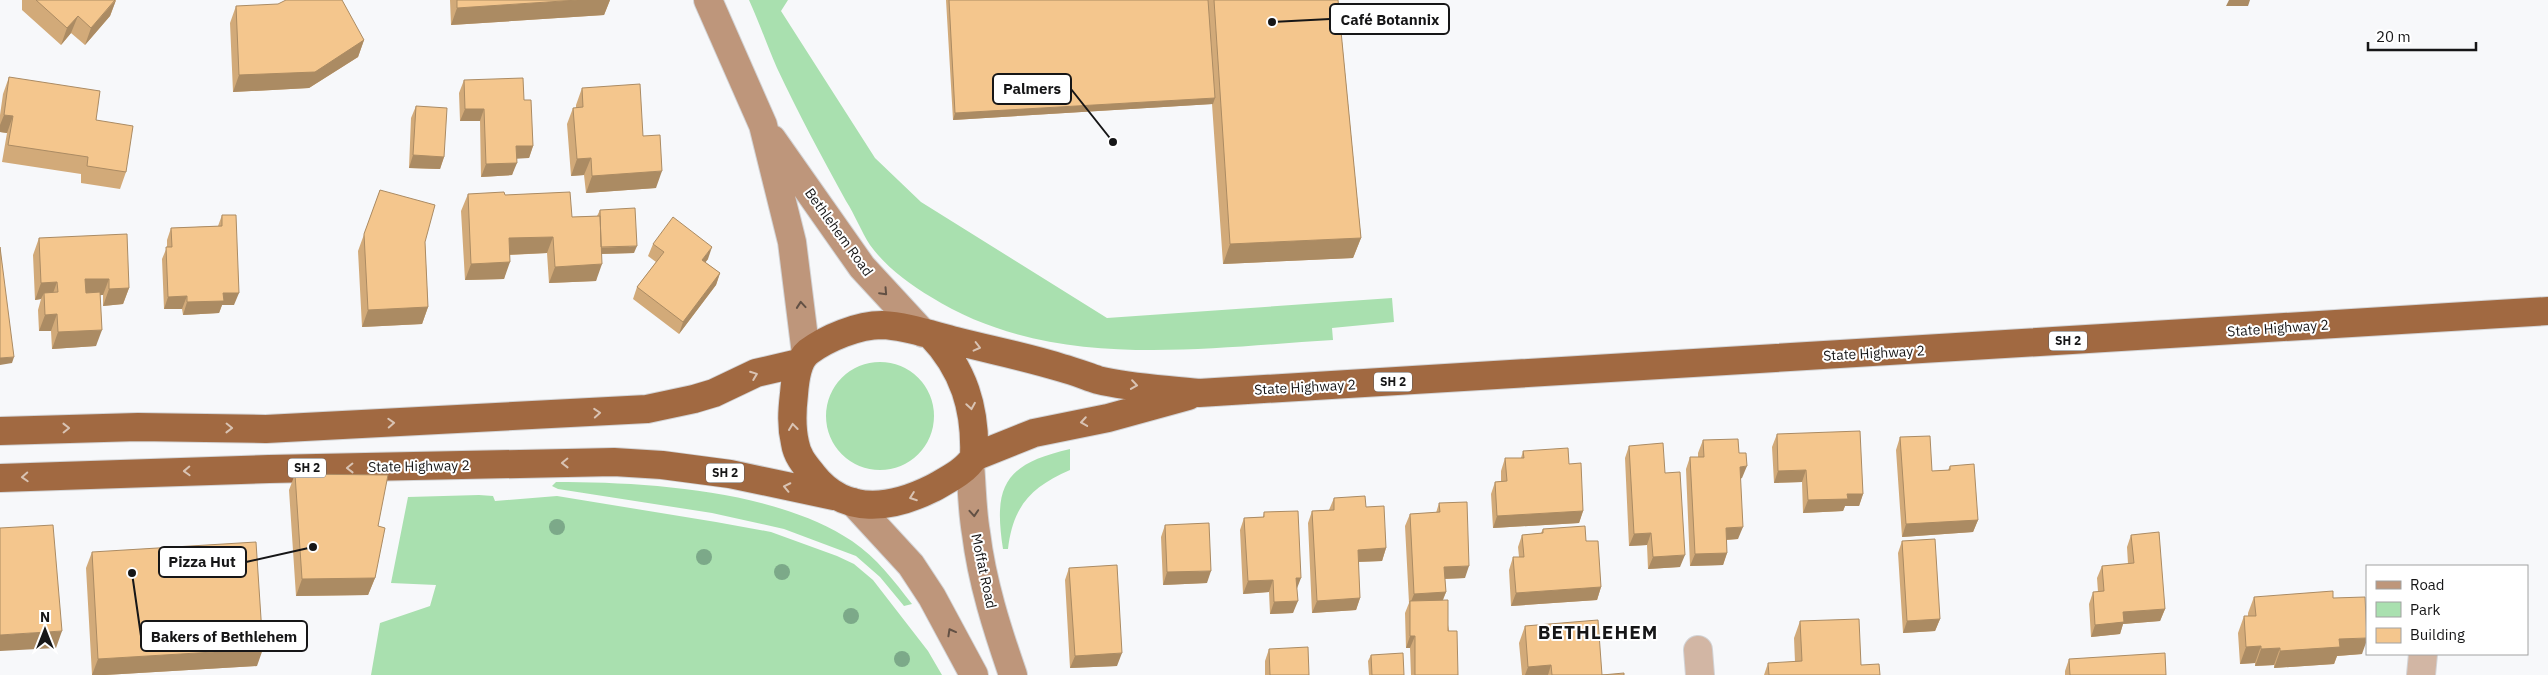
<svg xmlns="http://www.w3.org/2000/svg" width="2548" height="675" font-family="'IBM Plex Sans',sans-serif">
	<rect width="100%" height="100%" fill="#f7f8fa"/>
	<path fill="#a9e0af" d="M749,0H788L781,11L875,158L921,202L1107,318L1392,298L1394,322L1332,328L1333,340C1200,348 1051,372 931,297C909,284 885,266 870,245C861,231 855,215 846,201C822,157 798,113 777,68C767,45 759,22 749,0Z
		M826 416a54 54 0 1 1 108 0a54 54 0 1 1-108 0Z
		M1070,449V470C1031,487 1013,506 1008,549H1003C993,485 1005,464 1070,449Z
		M556,482C647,482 775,490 852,541C877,558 894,581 912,604L904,606L880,577L856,556L784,529L712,513L558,489L552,486Z
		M479,495L493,496L495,501L557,496L716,522L771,532L837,556L854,564L873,580L928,651L942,675H371L380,623L430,606L436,585L391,583L408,497Z"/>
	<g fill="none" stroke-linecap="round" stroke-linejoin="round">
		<defs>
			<path id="street" d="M1698,650L1700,675
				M2421,675L2423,654"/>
			<path id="secondary" d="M708,0L763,125L792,242L806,354
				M772,139L862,267L923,333
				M970,464C972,487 972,510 976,533C982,582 997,629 1013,675
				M853,502L911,565L932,597L974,675"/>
			<path id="highway" d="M930,334C964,369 976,409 974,457C966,471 947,480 933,488C891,509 845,516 813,475C805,465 797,456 795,443C791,426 792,411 794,394C795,381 797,361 808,352C827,338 858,325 882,325C906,326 932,335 956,341C991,350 1027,357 1062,368C1074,371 1086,376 1098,380C1130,388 1166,389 1199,393L2548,311
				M0,431L138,427L266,429L647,409L694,399L714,393L756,373L799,363
				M974,457L1034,433L1108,418L1188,396
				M0,478L269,469L614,462L662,465L730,474L834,496"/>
		</defs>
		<use href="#street" stroke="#d3d4d6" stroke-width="30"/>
		<use href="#secondary" stroke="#d3d4d6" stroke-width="30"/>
		<use href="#highway" stroke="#d3d4d6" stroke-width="30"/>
		<use href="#street" stroke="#d2b6a4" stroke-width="28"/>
		<use href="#secondary" stroke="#be967b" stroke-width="28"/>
		<use href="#highway" stroke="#a16941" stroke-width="28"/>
	</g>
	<g fill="#7ca989">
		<circle cx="557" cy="527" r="8"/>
		<circle cx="704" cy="557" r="8"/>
		<circle cx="782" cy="572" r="8"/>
		<circle cx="851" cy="616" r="8"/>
		<circle cx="902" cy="659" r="8"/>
	</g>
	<path fill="#d2aa79" d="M22,0H116L110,16L85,45L71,33L61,45L22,10Z
		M450,0H610L604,15L451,25Z
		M946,0H1338L1361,238L1353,258L1223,264L1212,104L953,120Z
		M236,6L364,40L358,57L309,88L233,92L230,23Z
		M9,77L96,120L126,172L120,189L81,183V174L2,162L7,133L0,132V115L3,94Z
		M464,80L524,100L533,146L529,158H517L512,175L481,177L480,121H460L459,93Z
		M582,88L643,136L656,188L586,193L584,175L571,176L567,124L573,108H576V105Z
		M416,106L444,157L440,169L409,168L411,118Z
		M380,190L425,242L428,307L422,324L362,327L358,251Z
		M468,194L505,195L572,217L597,216L600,210L634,253L601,254L596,281L549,283L547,253L510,255L504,279L465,280L461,211Z
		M222,215L234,305H222L219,313L183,315L182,309H164L162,259L167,247V240L171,228L218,226Z
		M39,238L129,288L123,304L103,306V295H100L96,346L52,349L51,331H39L38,310L41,299L35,300L33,255Z
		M653,244L708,259L705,262L720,273L716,285L679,334L633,299L637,287L656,262L648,256Z
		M1777,434L1863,494L1859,506H1845L1843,511L1803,513L1802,482L1774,483L1772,447Z
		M1900,437L1932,471L1948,470L1950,466L1978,520L1973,532L1902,537L1896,450Z
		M1703,440L1739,453L1742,478L1740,479L1738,539L1727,540V553L1723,565L1690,566L1686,469L1690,457H1698V453Z
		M1629,446L1665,473L1680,567L1648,569L1647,545L1629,546L1625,458Z
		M1523,451L1569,464L1583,511L1579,523L1493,528L1491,494L1495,482L1501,481V471L1505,458H1521Z
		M295,474L378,526L375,578L368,595L296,596L289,490Z
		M1334,498L1366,507L1386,548L1382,561L1358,562L1360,598L1356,610L1312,613L1308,523L1312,511L1329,510Z
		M1439,503L1465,578L1445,579L1446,592L1443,600L1458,675H1411L1410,648H1406L1405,613L1409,603L1405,526L1410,514L1436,513Z
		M1264,512L1297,588L1293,613L1270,614L1269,592L1243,594L1240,530L1244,518L1263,517Z
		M1165,525L1207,583L1163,585L1161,537Z
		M1543,529L1586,541L1601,587L1597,600L1511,606L1509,570L1513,557H1519L1518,547L1522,535L1541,533Z
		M2131,535L2165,609L2160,621L2123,624L2120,634L2091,637L2089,604L2093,592H2098L2097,578L2102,566L2128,564L2127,547Z
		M1902,541L1940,619L1935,631L1903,633L1898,553Z
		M92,552L257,666L105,675H92L86,568Z
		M1069,568L1117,666L1070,668L1065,580Z
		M2254,597L2333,598L2362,654L2337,656L2334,664L2274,668V665L2255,666V663L2240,664L2238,633L2244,616H2248V613Z
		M1800,621L1861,665L1795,662L1794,638Z
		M1525,626L1602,675H1624H1522L1519,643Z
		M1269,649L1309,675H1265V661Z
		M1371,655L1404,675H1369L1368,661Z
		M2069,659L2166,675H2065V671Z
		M1768,663L1769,675H1764Z"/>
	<path fill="#ab8b63" d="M116,0L110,16L85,45L91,28Z
		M578,0H610L604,15L451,25L457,8Z
		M2229,0H2250L2248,6H2226Z
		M78,16L71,33L61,45L67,28Z
		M364,40L358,57L309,88L233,92L239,75Z
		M1215,98L1213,104L953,120L955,113Z
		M465,109H484L480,121H460Z
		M4,115L13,116L7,133L0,132V125Z
		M516,146H533L529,158L512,159Z
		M413,155L444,157L440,169L409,168Z
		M591,158L584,175L571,176L577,159Z
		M517,163L512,175L481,177L486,164Z
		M662,171L656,188L586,193L592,176Z
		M553,237L547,253L503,255L509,238Z
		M1361,238L1353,258L1223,264L1230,244Z
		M637,246L634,253L598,254L601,248Z
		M712,247L708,259L698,272L702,260Z
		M510,262L504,279L465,280L471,264Z
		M602,264L596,281L549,283L555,267Z
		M720,273L716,285L679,334L683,322Z
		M85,279H109L103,295L79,296Z
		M57,282L51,299L44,293L41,299L35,300L41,283Z
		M129,288L123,304L103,306L109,289Z
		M223,293H239L234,305H222L219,313L183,315L187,302Z
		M187,296L182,309H164L168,297Z
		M428,307L422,324L362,327L368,310Z
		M57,314L51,331H39L45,315Z
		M102,330L96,346L52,349L58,332Z
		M14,357L12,363L0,365V358Z
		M1747,466L1742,478L1735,479L1740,467Z
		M1806,470L1802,482L1774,483L1778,471Z
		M1847,494H1863L1859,506H1845L1843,511L1803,513L1808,500Z
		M1583,511L1579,523L1493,528L1497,516Z
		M1978,520L1973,532L1902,537L1906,524Z
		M1743,527L1738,539L1722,540L1726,528Z
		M1651,533L1647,545L1629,546L1634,534Z
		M1386,548L1382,561L1353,562L1358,550Z
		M1727,553L1723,565L1690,566L1695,554Z
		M1685,555L1680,567L1648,569L1653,557Z
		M1469,566L1465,578L1440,579L1444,567Z
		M1211,571L1207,583L1163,585L1167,572Z
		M375,578L368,595L296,596L302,579Z
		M1296,578H1301L1296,591Z
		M1273,580L1269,592L1243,594L1248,581Z
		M1601,587L1597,600L1511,606L1516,593Z
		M1446,592L1441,604H1410L1414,594Z
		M1360,598L1356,610L1312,613L1317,601Z
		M1298,601L1293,613L1270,614L1274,602Z
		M2165,609L2160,621L2123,624L2120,634L2091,637L2095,625L2123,612Z
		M1940,619L1935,631L1903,633L1907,621Z
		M62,631L56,648L0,651V635Z
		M1410,636H1415L1410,648H1406Z
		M2367,638V640L2362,654L2337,656L2334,664L2274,668L2280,651L2339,639Z
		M2261,646L2255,663L2240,664L2246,647Z
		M2280,648L2274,665L2255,666L2261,649Z
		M263,649L257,666L105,675H92L98,659Z
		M1122,653L1117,666L1070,668L1075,656Z
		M1551,665L1548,675H1525L1528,667Z"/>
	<path fill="#f4c68d" stroke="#ab8b63" d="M36,0H115L91,28L78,16L67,28Z
		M286,0H342L364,40L315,72L239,75L236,6L278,4Z
		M457,0H578L457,8Z
		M949,0H1208L1215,98L955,113Z
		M1214,0H1338L1361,238L1230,244Z
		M9,77L100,91L96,120L133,126L126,172L87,166L88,157L8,145L13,116L4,115Z
		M523,78L524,100H531L533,146H516L517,163L486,164L484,109H465L464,80Z
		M640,84L643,136L660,135L662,171L592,176L591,158L577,159L573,108L583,107L582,88Z
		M416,106L447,108L444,157L413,155Z
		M380,190L435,205L425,242L428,307L368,310L364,234Z
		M504,192L505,195L570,192L572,217L600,216L602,264L555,267L553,237L509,238L510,262L471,264L468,194Z
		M635,208L637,246L601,247L600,210Z
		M222,215H236L239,293H223L224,301L187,302V296L168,297L166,247H172L171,228L222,226Z
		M673,217L712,247L702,260L720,273L683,322L637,287L664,252L653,244Z
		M127,234L129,288L109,289V279H85L86,293L100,292L102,330L58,332L57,314L45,315L44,293L58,292L57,282L41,283L39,238Z
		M0,247L14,357L0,358Z
		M1860,431L1863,494H1847L1848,499L1808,500L1806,470L1778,471L1777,434Z
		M1930,436L1932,471L1950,470V466L1974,464L1978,520L1906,524L1900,437Z
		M1738,439L1739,453H1746L1747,466L1740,467L1743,527L1726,528L1727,553L1695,554L1690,457H1704L1703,440Z
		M1663,443L1665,473L1680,472L1685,555L1653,557L1651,533L1634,534L1629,446Z
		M1568,448L1569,464L1581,463L1583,511L1497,516L1495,482L1507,481L1505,458H1524L1523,451Z
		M295,474L388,475L378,526L385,528L375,578L302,579Z
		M1365,496L1366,507L1384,506L1386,548L1358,550L1360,598L1317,601L1312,511L1334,510V498Z
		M1467,502L1469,566L1444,567L1446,592L1414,594L1410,514L1440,512L1439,503Z
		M1298,511L1301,578H1296L1298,601L1274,602L1273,580L1248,581L1244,518L1264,517V512Z
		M1209,523L1211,571L1167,572L1165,525Z
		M53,525L62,631L0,635V528Z
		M1585,526L1586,541H1598L1601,587L1516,593L1513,557H1524L1522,535L1543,533V529Z
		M2159,532L2165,609L2123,612L2124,622L2095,625L2093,592L2104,591L2102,566L2134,563L2131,535Z
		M1935,539L1940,619L1907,621L1902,541Z
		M256,542L263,649L98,659L92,552Z
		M1117,565L1122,653L1075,656L1069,568Z
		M2333,591V598L2365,597L2367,638L2339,639L2340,647L2280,651V648L2261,649V646L2246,647L2244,616H2256L2254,597Z
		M1448,600V631H1457L1458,675H1415V636H1410V601Z
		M1859,619L1861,665L1879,664L1880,675H1769L1768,663L1802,661L1800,621Z
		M1598,620L1602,675L1624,673V675H1552L1551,665L1528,667L1525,626Z
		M1308,647L1309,675H1270L1269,649Z
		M1403,653L1404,675H1372L1371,655Z
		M2165,653L2166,675H2070L2069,659Z"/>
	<defs><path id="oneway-chevron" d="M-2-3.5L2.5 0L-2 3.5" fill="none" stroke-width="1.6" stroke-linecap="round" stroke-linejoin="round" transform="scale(1.25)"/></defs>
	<g stroke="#625044">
		<use href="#oneway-chevron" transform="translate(884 292) rotate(47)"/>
		<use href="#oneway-chevron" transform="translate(801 305) rotate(-95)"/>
		<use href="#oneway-chevron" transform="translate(974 513) rotate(86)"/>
		<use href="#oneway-chevron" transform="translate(951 632) rotate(-119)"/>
	</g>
	<g stroke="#d9c3b3">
		<use href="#oneway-chevron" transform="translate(977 347) rotate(14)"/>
		<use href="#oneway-chevron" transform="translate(754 375) rotate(-21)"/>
		<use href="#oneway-chevron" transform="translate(1134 385) rotate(8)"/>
		<use href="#oneway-chevron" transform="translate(971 406) rotate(81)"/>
		<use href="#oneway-chevron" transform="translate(597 413) rotate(-4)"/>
		<use href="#oneway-chevron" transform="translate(1084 422) rotate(171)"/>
		<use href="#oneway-chevron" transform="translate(391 423) rotate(-3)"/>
		<use href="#oneway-chevron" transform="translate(793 427) rotate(-97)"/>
		<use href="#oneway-chevron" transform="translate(66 428) rotate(-1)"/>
		<use href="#oneway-chevron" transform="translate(229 428) rotate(1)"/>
		<use href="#oneway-chevron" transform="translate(565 463) rotate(179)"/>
		<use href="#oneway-chevron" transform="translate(350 468) rotate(179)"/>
		<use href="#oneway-chevron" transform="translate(187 471) rotate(178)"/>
		<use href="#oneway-chevron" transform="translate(25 477) rotate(177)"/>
		<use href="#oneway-chevron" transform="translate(787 487) rotate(-168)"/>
		<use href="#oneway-chevron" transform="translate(913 497) rotate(160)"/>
	</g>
	<g text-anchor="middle" stroke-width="4" stroke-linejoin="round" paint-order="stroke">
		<g fill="#fff" stroke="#5c5c5d" stroke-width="1">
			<rect x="2049" y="331.5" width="38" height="19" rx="4"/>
			<rect x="1374" y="372.5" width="38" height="19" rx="4"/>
			<rect x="288" y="458.5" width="38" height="19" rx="4"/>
			<rect x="706" y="463.5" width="38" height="19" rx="4"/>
		</g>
		<g font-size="12" font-weight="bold" fill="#161617">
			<text x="2068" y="345">SH 2</text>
			<text x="1393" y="386">SH 2</text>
			<text x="307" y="472">SH 2</text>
			<text x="725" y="477">SH 2</text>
		</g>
		<g font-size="14" fill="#161617" stroke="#fff">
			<text transform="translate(839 232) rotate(54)" y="5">Bethlehem Road</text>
			<text transform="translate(2278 328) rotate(-4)" y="5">State Highway 2</text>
			<text transform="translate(1874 353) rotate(-3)" y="5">State Highway 2</text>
			<text transform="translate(1305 387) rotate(-3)" y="5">State Highway 2</text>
			<text transform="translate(419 466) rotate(-1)" y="5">State Highway 2</text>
			<text transform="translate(984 571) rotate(78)" y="5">Moffat Road</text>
		</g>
		<g font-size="19" font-weight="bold" letter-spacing="1" fill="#161617" stroke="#fff">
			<text x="1598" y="639">BETHLEHEM</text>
		</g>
	</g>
	<path fill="none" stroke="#161617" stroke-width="2" d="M1272 22L1330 19M1113 142L1071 89M313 547L246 562M132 573L141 636"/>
	<g fill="#161617" stroke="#fff" stroke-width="2">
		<circle cx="1272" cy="22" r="5"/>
		<circle cx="1113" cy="142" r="5"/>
		<circle cx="313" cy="547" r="5"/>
		<circle cx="132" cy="573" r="5"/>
	</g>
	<g fill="#fff" stroke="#161617" stroke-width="2">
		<rect x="1330" y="4" width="119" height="30" rx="5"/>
		<rect x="993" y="74" width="78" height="30" rx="5"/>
		<rect x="159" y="547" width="87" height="30" rx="5"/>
		<rect x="141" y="621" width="166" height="30" rx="5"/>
	</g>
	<g font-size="15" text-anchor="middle" font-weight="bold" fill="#161617">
		<text x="1390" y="25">Café Botannix</text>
		<text x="1032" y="94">Palmers</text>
		<text x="202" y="567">Pizza Hut</text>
		<text x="224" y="642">Bakers of Bethlehem</text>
	</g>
	<rect x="2366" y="565" width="162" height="90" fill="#ffffff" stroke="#a2a2a2"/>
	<rect x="2376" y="581" width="25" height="8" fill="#be967b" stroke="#a2a2a2"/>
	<text x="2410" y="590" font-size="15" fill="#161617">Road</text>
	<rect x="2376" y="602" width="25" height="15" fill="#a9e0af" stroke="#a2a2a2"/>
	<text x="2410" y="615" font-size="15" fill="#161617">Park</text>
	<rect x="2376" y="628" width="25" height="15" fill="#f4c68d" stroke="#a2a2a2"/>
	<text x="2410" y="640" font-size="15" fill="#161617">Building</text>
	<g transform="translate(45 630)" stroke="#ffffff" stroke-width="4" paint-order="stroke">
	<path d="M0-4L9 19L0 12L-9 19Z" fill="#161617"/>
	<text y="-8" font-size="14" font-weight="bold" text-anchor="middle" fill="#161617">N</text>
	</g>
	<path d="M2368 42v8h108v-8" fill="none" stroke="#161617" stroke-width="2.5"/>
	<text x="2376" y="42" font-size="15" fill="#161617" stroke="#ffffff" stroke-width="4" paint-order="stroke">20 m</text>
</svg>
